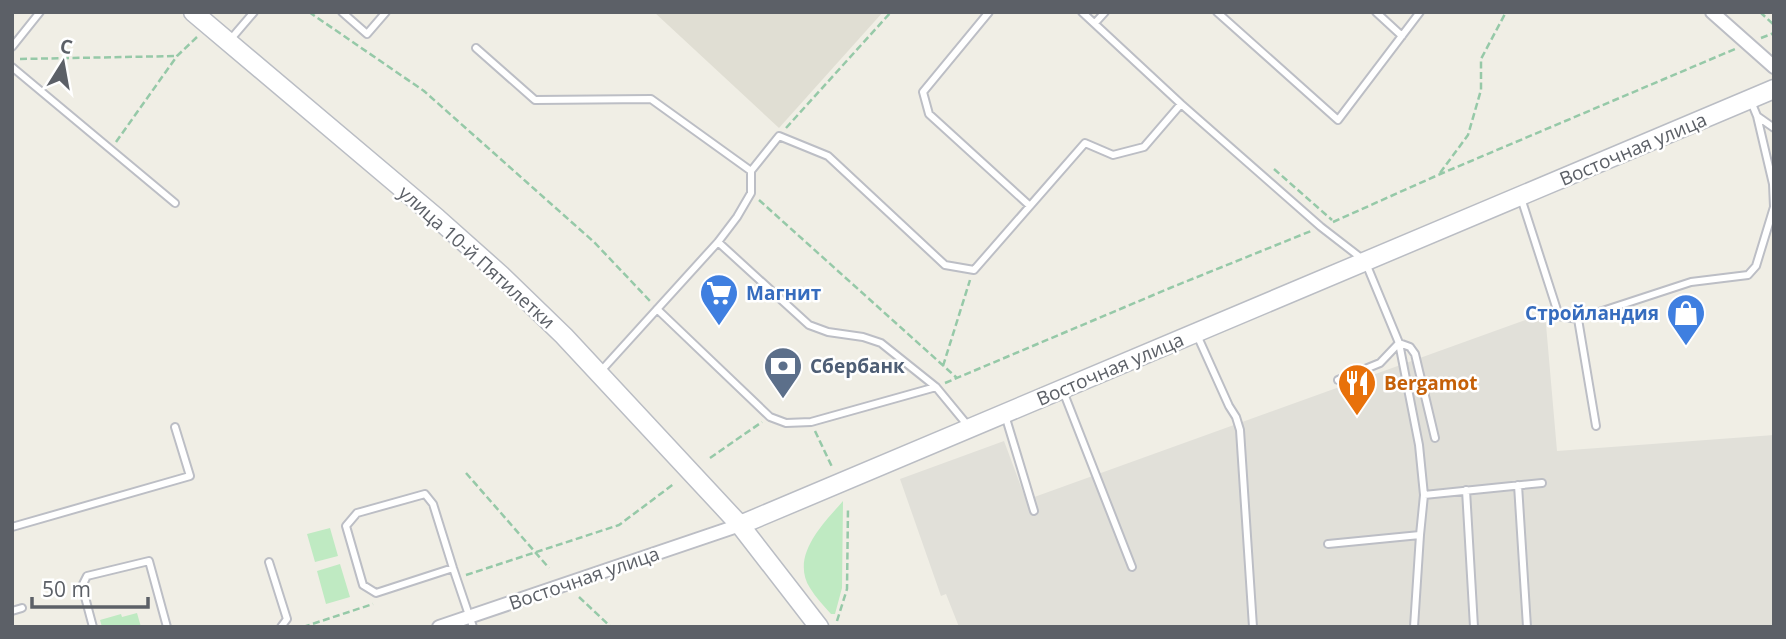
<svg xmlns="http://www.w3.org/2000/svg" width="1786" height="639" font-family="'Open Sans',sans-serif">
	<rect width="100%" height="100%" fill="#f0eee5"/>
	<path fill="#e1e0d9" d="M1545,313L1557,451L1774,435V627H959L946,594L941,596L900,479L1004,441L1026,500Z"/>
	<path fill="#e0ded3" d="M654,12H883L779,128Z"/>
	<path fill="#bfeac2" d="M843,501L842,588L835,614H831C824,606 816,598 810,588C790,556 823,524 843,501Z
		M330,528L338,556L315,562L307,534Z
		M340,564L350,597L326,604L317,571Z
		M137,613L141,627H102L100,620L121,614L122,617Z"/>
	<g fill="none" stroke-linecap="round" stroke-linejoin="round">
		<defs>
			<path id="lane" d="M342,12L367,34L386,12
				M989,12L923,92L929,114L1030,206
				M1082,12L1181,104L1321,227L1365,261L1399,343L1419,445L1424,495L1420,535L1328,544
				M1217,12L1338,120L1420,12
				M1376,12L1402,36
				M1095,23L1105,12
				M230,40L254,12
				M12,47L40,12
				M476,48L535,100L651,99L751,171
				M12,67L175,203
				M1757,116L1774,128
				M1521,198L1559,316L1578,319L1691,282L1748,275L1756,266L1774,207L1773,184L1757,116L1750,99
				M718,242L809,325L828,332L863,337L881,343L936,387L969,427
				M657,309L770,417L786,423L811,422L936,387
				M1578,319L1596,426
				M1197,335L1229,406L1236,417L1240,430L1253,627
				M600,372L718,242L737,217L751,193V171L779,136L828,156L945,265L974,270L1085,143L1113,155L1144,147L1181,104
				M1338,380L1380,363L1399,343L1410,347L1415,354L1435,438
				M1063,391L1132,567
				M1005,415L1034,511
				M1518,485L1527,627
				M1466,490L1474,627
				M1424,495L1542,483
				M12,527L190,476L175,427
				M269,562L287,619L281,627
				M453,568L376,593L363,585L346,526L357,513L425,494L433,504L453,568L473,627
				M12,611L22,608
				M93,627L82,586L87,576L149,561L167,627
				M1414,627L1420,535"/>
			<path id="street" d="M1712,12L1774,67
				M439,627L740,525"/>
			<path id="secondary" d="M193,12L437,218L501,275L564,336L740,525L819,627
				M740,525L1774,89"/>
		</defs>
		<use href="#lane" stroke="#bcbec5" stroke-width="10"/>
		<use href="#street" stroke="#bcbec5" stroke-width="16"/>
		<use href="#secondary" stroke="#babdc4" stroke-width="21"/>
		<path stroke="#96c9a8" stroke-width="2.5" stroke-dasharray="7 3.5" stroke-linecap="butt" d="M309,12L424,91L594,242L650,301
			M1760,12L1774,25
			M1761,38L1774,33
			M20,59L177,56
			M786,128L891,12
			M116,142L177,56L197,37
			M1274,169L1332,220
			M1440,173L1468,135L1481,90V59L1506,12
			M759,200L957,378
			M1333,222L1438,175L1735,49
			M943,366L970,280
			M945,383L1170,288L1311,231
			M815,431L833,469
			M710,458L762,422
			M466,473L549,568
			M466,575L619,525L675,483
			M579,597L611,627
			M837,621L847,589L848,508
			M303,627L373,604"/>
		<use href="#lane" stroke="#fff" stroke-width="6"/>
		<use href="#street" stroke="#fff" stroke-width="12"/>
		<use href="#secondary" stroke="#fff" stroke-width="18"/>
	</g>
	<defs>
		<symbol id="supermarket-pin" viewBox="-11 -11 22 30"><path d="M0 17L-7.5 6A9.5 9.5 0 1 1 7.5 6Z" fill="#3f7fe0" stroke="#fff"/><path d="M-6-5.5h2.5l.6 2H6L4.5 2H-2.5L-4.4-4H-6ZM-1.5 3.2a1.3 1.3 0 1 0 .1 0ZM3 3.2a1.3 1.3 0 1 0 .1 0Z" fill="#fff"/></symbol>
		<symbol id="shop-pin" viewBox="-11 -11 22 30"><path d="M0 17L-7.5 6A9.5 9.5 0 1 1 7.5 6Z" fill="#3f7fe0" stroke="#fff"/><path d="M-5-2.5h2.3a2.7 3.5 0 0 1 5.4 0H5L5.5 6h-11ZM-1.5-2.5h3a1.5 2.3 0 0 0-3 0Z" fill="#fff"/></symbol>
		<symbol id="bank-pin" viewBox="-11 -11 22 30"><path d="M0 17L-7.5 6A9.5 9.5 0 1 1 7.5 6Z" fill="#5c6f8a" stroke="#fff"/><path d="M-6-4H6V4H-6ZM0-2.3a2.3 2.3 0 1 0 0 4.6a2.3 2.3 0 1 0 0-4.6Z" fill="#fff"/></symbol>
		<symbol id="restaurant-pin" viewBox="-11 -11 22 30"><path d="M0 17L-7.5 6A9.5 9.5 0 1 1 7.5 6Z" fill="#e8710a" stroke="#fff"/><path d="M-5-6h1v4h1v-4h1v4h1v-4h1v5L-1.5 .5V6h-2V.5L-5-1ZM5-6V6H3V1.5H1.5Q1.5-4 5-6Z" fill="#fff"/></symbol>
	</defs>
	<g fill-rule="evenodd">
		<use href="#supermarket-pin" x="697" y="271" width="44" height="60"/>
		<use href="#shop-pin" x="1664" y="291" width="44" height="60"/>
		<use href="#bank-pin" x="761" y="344" width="44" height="60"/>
		<use href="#restaurant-pin" x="1335" y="361" width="44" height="60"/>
	</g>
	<g text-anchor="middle" stroke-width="5" stroke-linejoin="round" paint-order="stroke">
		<g font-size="19" fill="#5c6067" stroke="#fff">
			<text transform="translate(1633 149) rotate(-23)" y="7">Восточная улица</text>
			<text transform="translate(477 257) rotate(42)" y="7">улица 10-й Пятилетки</text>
			<text transform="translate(1110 369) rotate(-23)" y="7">Восточная улица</text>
			<text transform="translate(584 578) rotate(-19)" y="7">Восточная улица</text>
		</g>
		<g font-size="19" font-weight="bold" fill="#366cbe" stroke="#fff" text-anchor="start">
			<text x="746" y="300">Магнит</text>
			<text x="1659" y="320" text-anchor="end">Стройландия</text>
		</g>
		<g font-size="19" font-weight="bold" fill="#4e5e75" stroke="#fff" text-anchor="start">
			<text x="810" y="373">Сбербанк</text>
		</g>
		<g font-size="19" font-weight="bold" fill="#c56008" stroke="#fff" text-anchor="start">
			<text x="1384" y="390">Bergamot</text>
		</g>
	</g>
	<rect width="1786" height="639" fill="none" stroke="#5c6067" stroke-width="28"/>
	<g transform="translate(63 63) rotate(11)" stroke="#ffffff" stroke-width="5" paint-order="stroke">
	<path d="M0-5L12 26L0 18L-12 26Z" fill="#5c6067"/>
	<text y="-10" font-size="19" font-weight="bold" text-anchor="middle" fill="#5c6067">С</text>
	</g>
	<path d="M32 597v10h116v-10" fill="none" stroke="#5c6067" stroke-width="3.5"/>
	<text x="42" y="597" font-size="21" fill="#5c6067" stroke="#ffffff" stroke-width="5" paint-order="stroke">50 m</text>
</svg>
